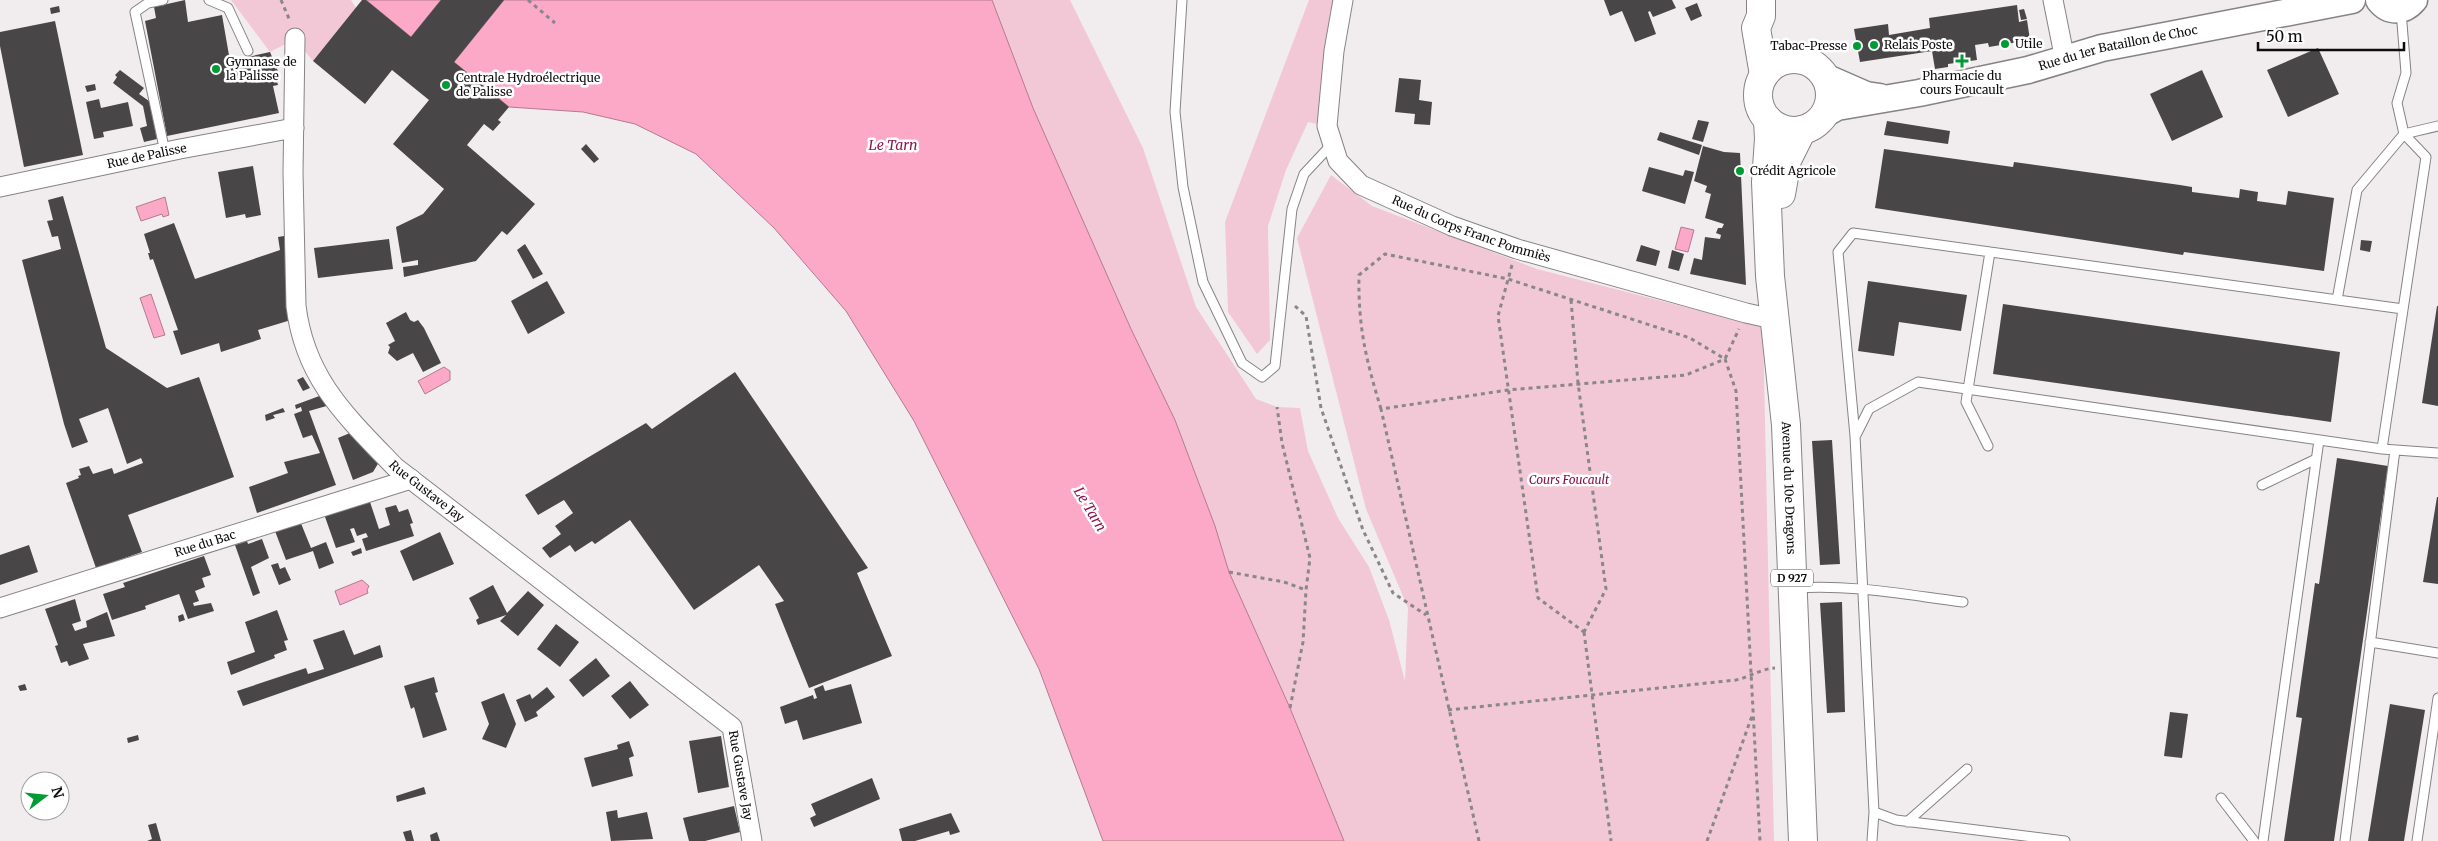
<svg xmlns="http://www.w3.org/2000/svg" width="2438" height="841" font-family="Merriweather,serif">
	<rect width="100%" height="100%" fill="#f1edee"/>
	<path fill="#f2c8d6" d="M231,0H351L356,8L313,61L295,39L270,52Z
		M992,0H1070L1143,148L1196,307L1256,399L1277,407L1300,408L1308,451L1338,518L1369,567L1389,620L1405,681L1408,608L1366,509L1297,238L1331,175L1372,206L1537,269L1763,327L1774,841H1344L1290,708L1229,572L1215,526L1175,420L1131,329L1033,108Z
		M1309,0H1343L1327,126L1308,122L1286,170L1268,226L1270,340L1257,354L1228,312L1225,222Z"/>
	<path fill="#fba9c6" stroke="#b47a8e" d="M366,0H441L411,37Z
		M504,0H992L1033,108L1131,329L1175,420L1215,526L1229,572L1290,708L1344,841H1103L1039,669L914,421L846,311L774,228L696,154L635,124L583,112L509,107L454,62Z
		M165,197L169,215L163,217L162,214L141,221L136,207Z
		M1681,227L1694,230L1688,252L1675,249Z
		M151,294L165,335L154,338L140,298Z
		M444,367L450,371V380L425,394L418,381Z
		M362,580L369,586L367,590L368,593L340,605L335,591Z"/>
	<path fill="#494647" d="M185,0L188,22L222,15L230,61L270,52L280,76L276,78L278,85L273,86L279,113L167,136L145,21L156,18L154,7Z
		M362,0H366L411,37L441,0H504L454,62L509,107L498,120L501,122L493,131L484,124L467,145L535,204L507,235L502,231L476,261L404,277L403,267L418,265V260L402,263L396,227L423,214L444,189L393,144L429,100L392,70L365,104L313,61Z
		M1604,0H1672L1676,8L1653,17L1650,11L1648,12L1656,34L1635,42L1622,11L1610,16Z
		M1697,3L1702,16L1691,21L1685,8Z
		M2017,5L2019,22L2027,20L2030,40L1989,47L1988,43L1975,45L1977,60L1948,64V67L1935,69L1932,51L1860,62L1854,29L1888,24L1889,35L1930,28L1929,18Z
		M59,6L60,12L51,14L50,8Z
		M2024,9L2027,19L2021,20L2019,10Z
		M55,21L83,155L24,167L0,46V32Z
		M2318,48L2339,94L2288,117L2267,70Z
		M120,70L144,88L139,94L149,101L157,139L144,142L140,128L147,126L143,106L113,83L117,77L115,75Z
		M2202,70L2223,117L2172,141L2150,94Z
		M1399,78L1421,80L1419,100L1432,102L1430,125L1414,124L1415,114L1395,112Z
		M95,84L96,90L87,92L85,86Z
		M99,99L101,108L128,102L133,126L103,132L104,137L94,139L86,102Z
		M1698,120L1709,122L1703,142L1692,139Z
		M1887,121L1950,131L1948,144L1884,135Z
		M1660,132L1702,145L1699,155L1657,140Z
		M586,144L599,159L594,163L581,149Z
		M1703,146L1724,152L1740,153L1746,285L1690,274L1694,258L1702,260L1705,237L1720,239L1721,235L1716,233L1718,228H1722L1724,224L1705,218L1711,194L1705,192L1707,186L1694,181Z
		M1884,149L2013,167L2014,162L2180,185L2192,187V192L2239,198L2240,189L2258,192L2257,201L2286,205L2288,191L2334,198L2324,271L2184,252L2183,255L1875,208Z
		M253,166L261,215L246,218L245,214L226,218L218,172Z
		M1649,167L1683,176L1685,170L1694,172L1685,204L1642,191Z
		M63,196L106,348L167,388L199,377L234,477L128,515L142,552L96,568L66,483L79,478L78,476L81,475L79,469L89,466L93,474L112,468L114,474L143,463L141,458L127,464L108,408L79,419L88,442L72,448L64,424L22,260L61,249L58,236L52,237L47,221L53,220L48,200Z
		M174,223L195,279L280,250L278,237L284,236L291,320L258,330L261,339L221,352L219,343L181,355L173,331L178,330L153,259L150,260L148,253H150L144,234Z
		M389,239L393,269L318,278L314,248Z
		M2361,240L2372,241L2370,252L2360,250Z
		M525,244L543,274L533,279L517,250Z
		M1641,245L1660,251L1656,266L1636,261Z
		M1672,250L1684,254L1679,271L1668,268Z
		M547,281L565,313L528,334L511,301Z
		M1868,281L1967,295L1961,331L1899,322L1894,356L1858,351Z
		M2003,304L2340,352L2331,422L1993,374Z
		M2437,306H2438V406L2422,403Z
		M406,312L410,320L414,322L418,320L424,328L441,363L423,372L413,353L397,361L388,353L390,347L388,345L395,341L386,323Z
		M735,372L868,568L857,573L892,656L809,688L775,604L784,601L759,565L694,610L630,520L595,544L592,541L575,552L570,545L550,558L542,548L561,534L555,526L573,513L564,500L538,515L525,495L646,423L652,429Z
		M303,377L310,388L303,391L297,380Z
		M322,395L330,405L309,411L336,485L257,513L249,487L288,473L284,462L320,453L312,435L303,438L294,414L302,411L301,407L296,409L295,405Z
		M283,408L285,412L273,415L275,418L266,421L265,415Z
		M350,433L379,462L373,472L353,480L338,438Z
		M1832,440L1840,564L1820,565L1812,441Z
		M2337,458L2388,466L2334,841H2284L2302,718L2296,717L2315,583L2319,584Z
		M2437,497H2438V584L2423,582Z
		M369,499L379,529L390,525L385,508L396,505L399,512L408,509L413,523L410,524L414,536L366,551L362,539L368,537L366,533L357,536L354,528L350,529L355,542L336,548L324,514Z
		M300,521L311,548L326,542L334,563L319,569L313,551L286,560L275,531Z
		M440,532L454,564L413,581L400,551Z
		M262,539L269,558L251,567L260,593L253,596L235,545L247,541L248,544Z
		M29,545L38,572L0,585V555Z
		M361,548L362,553L353,556L351,552Z
		M204,556L211,575L202,578L205,587L195,591L199,601L193,603L194,606L211,603L214,611L188,619L179,594L145,606L146,609L112,620L103,594L125,587L123,583Z
		M278,563L280,569L285,567L291,580L279,585L271,565Z
		M493,585L507,613L528,591L544,605L518,636L500,621L506,615L478,625L476,620L479,618L469,598Z
		M75,599L81,621L72,624L75,631L87,627L86,621L107,612L115,636L83,644L89,659L69,666L67,661L61,663L55,646L58,645L45,609Z
		M1842,602L1845,712L1827,713L1820,603Z
		M277,610L288,640L284,641L287,650L274,655L275,658L231,675L227,662L255,652L245,622Z
		M183,614L185,620L179,622L178,616Z
		M556,624L579,642L560,667L537,649Z
		M344,630L354,655L380,645L383,657L243,706L237,691L306,668L308,674L324,669L313,640Z
		M596,658L610,676L583,697L569,680Z
		M434,677L438,692L435,693L447,730L423,738L414,707L411,709L404,686Z
		M630,681L649,705L630,719L611,696Z
		M25,684L27,690L20,691L18,686Z
		M851,684L862,723L803,740L797,720L785,724L780,707L813,695L814,699L817,698L814,689L823,685L825,691Z
		M547,687L555,697L536,712L538,716L525,722L516,700L530,694L532,699Z
		M504,693L516,724L506,748L482,739L489,724L481,702Z
		M2390,704L2425,710L2404,841H2368Z
		M2170,712L2188,714L2182,758L2164,756Z
		M138,735L139,740L128,743L127,738Z
		M721,736L729,787L698,793L689,741Z
		M629,741L634,756L629,758L633,776L592,787L584,758L618,749L617,745Z
		M872,778L880,799L814,827L810,818L816,815L811,804Z
		M424,787L426,794L397,802L396,796Z
		M734,806L740,832L705,841H689L683,818Z
		M617,810L618,818L647,812L653,839L611,841L606,812Z
		M951,813L960,832L950,835L949,831L915,841H902L899,829Z
		M156,823L161,841H147L152,839L148,825Z
		M411,830L414,841H406L403,832Z
		M437,832L440,841H431L430,835Z"/>
	<g fill="none" stroke-linecap="round" stroke-linejoin="round">
		<defs>
			<path id="lane" d="M163,0L148,3L135,12L165,152
				M209,0L228,8L248,51
				M1182,0L1175,112L1183,187L1203,282L1242,363L1262,377L1275,366L1292,209L1304,174L1332,144
				M2337,300L2357,190L2404,134L2438,126
				M1856,435L1869,409L1918,382L2382,449L2438,453
				M1988,446L1966,402L1990,252
				M2382,449L2426,157L2404,134L2397,103L2406,73L2401,11
				M2262,485L2314,460
				M1795,588C1851,584 1907,595 1963,602
				M2370,642L2438,653
				M2221,798L2254,841
				M1907,822L1967,769
				M1872,841L1874,812
				M2065,841L1896,820L1874,812L1855,436L1838,252L1853,233L2403,309
				M2263,841L2319,440
				M2345,841L2395,450
				M2417,841L2438,698"/>
			<g id="street">
				<path id="s1" d="M1343,0L1334,51L1327,126L1338,161L1361,185L1452,226L1517,249L1746,313L1764,317L1774,315"/>
				<path d="M2053,0L2065,60"/>
				<path id="s2" d="M295,38L293,173L296,306C305,379 346,416 395,467L732,727L752,841"/>
				<path id="s3" d="M0,187L180,149L294,128"/>
				<path id="s4" d="M0,608L411,479"/>
			</g>
			<g id="secondary">
				<path d="M2379,0C2389,13 2404,12 2414,0"/>
				<path d="M1827,78L1866,95L1880,97"/>
				<path id="s5" d="M1826,113L1837,107L1919,93L2028,70L2102,48L2352,0"/>
			</g>
			<g id="primary">
				<path d="M1761,0V16L1756,28L1764,75"/>
				<circle cx="1794" cy="95" r="36"/>
				<path id="s6" d="M1768,120L1769,139L1766,182L1770,276L1786,425L1803,841"/>
				<path d="M1781,194L1787,160L1802,130"/>
			</g>
		</defs>
		<use href="#lane" stroke="#878384" stroke-width="11"/>
		<use href="#street" stroke="#878384" stroke-width="21"/>
		<use href="#secondary" stroke="#878384" stroke-width="29"/>
		<use href="#primary" stroke="#878384" stroke-width="30"/>
		<path stroke="#8a8788" stroke-width="3" stroke-dasharray="4 4" stroke-linecap="butt" d="M281,0L290,21
			M528,0L555,23
			M1512,265L1498,316L1538,598L1584,632
			M1571,300L1578,383L1606,589L1584,632
			M1295,306L1306,316L1321,408L1363,530L1393,593L1426,615
			M1381,409C1366,360 1358,327 1359,275L1385,254L1508,279L1690,338L1725,359L1739,329
			M1229,572L1284,582L1306,590L1310,558L1282,443L1277,407
			M1584,632L1611,841
			M1290,708L1303,642L1306,590
			M1448,710L1736,680C1750,677 1760,669 1775,668
			M1479,841L1381,409L1508,390L1686,375L1725,359L1736,391L1760,841
			M1707,841L1752,716"/>
		<use href="#lane" stroke="#fff" stroke-width="9"/>
		<use href="#street" stroke="#fff" stroke-width="19"/>
		<use href="#secondary" stroke="#fff" stroke-width="26"/>
		<use href="#primary" stroke="#fff" stroke-width="28"/>
	</g>
	<g fill="#009b35" stroke="#fff" stroke-width="2">
		<circle cx="2005" cy="44" r="5"/>
		<circle cx="1874" cy="45" r="5"/>
		<circle cx="1857" cy="46" r="5"/>
		<path d="M1959.5 53.5h5v5h5v5h-5v5h-5v-5h-5v-5h5z"/>
		<circle cx="216" cy="69" r="5"/>
		<circle cx="446" cy="85" r="5"/>
		<circle cx="1740" cy="171" r="5"/>
	</g>
	<g text-anchor="middle" stroke-width="5" stroke-linejoin="round" paint-order="stroke">
		<rect fill="#fff" stroke="#565556" stroke-width="1" x="1771" y="569.5" width="42" height="17" rx="4"/>
		<g font-size="11" font-weight="bold" fill="#0e0c0d">
			<text x="1792" y="582">D 927</text>
		</g>
		<g font-size="12" fill="#0e0c0d" stroke="#fff" text-anchor="start">
			<text x="2015" y="48">Utile</text>
			<text x="1884" y="49">Relais Poste</text>
			<text x="1847" y="50" text-anchor="end">Tabac-Presse</text>
			<text x="226" y="66">Gymnase de<tspan x="226" dy="14">la Palisse</tspan></text>
			<text x="1962" y="80" text-anchor="middle">Pharmacie du<tspan x="1962" dy="14">cours Foucault</tspan></text>
			<text x="456" y="82">Centrale Hydroélectrique<tspan x="456" dy="14">de Palisse</tspan></text>
			<text x="1750" y="175">Crédit Agricole</text>
		</g>
		<g font-size="12" fill="#0e0c0d" stroke="#fff">
			<text dy="4" stroke="none"><textPath href="#s5" startOffset="300">Rue du 1er Bataillon de Choc</textPath></text>
			<text dy="4" stroke="none"><textPath href="#s3" startOffset="150">Rue de Palisse</textPath></text>
			<text dy="4" stroke="none"><textPath href="#s1" startOffset="316">Rue du Corps Franc Pommiès</textPath></text>
			<text dy="4" stroke="none"><textPath href="#s6" startOffset="369">Avenue du 10e Dragons</textPath></text>
			<text dy="4" stroke="none"><textPath href="#s2" startOffset="501">Rue Gustave Jay</textPath></text>
			<text dy="4" stroke="none"><textPath href="#s4" startOffset="215">Rue du Bac</textPath></text>
			<text dy="4" stroke="none"><textPath href="#s2" startOffset="936">Rue Gustave Jay</textPath></text>
		</g>
		<g font-size="12" font-style="italic" fill="#89114e" stroke="#fff">
			<text x="1569" y="484">Cours Foucault</text>
		</g>
		<g font-size="14" font-style="italic" fill="#8c1651" stroke="#fff">
			<text x="893" y="150">Le Tarn</text>
			<text transform="translate(1090 509) rotate(59)" y="5">Le Tarn</text>
		</g>
	</g>
	<g transform="translate(45 796) rotate(74)"><circle r="24" fill="#ffffff" stroke="#9f9e9e"/>
	<path d="M0-4L9 19L0 12L-9 19Z" fill="#009b35"/>
	<text y="-8" font-size="14" font-weight="bold" text-anchor="middle" fill="#0e0c0d">N</text>
	</g>
	<path d="M2258 42v8h146v-8" fill="none" stroke="#0e0c0d" stroke-width="2.5"/>
	<text x="2266" y="42" font-size="15" fill="#0e0c0d" stroke="#ffffff" stroke-width="4" paint-order="stroke">50 m</text>
</svg>
